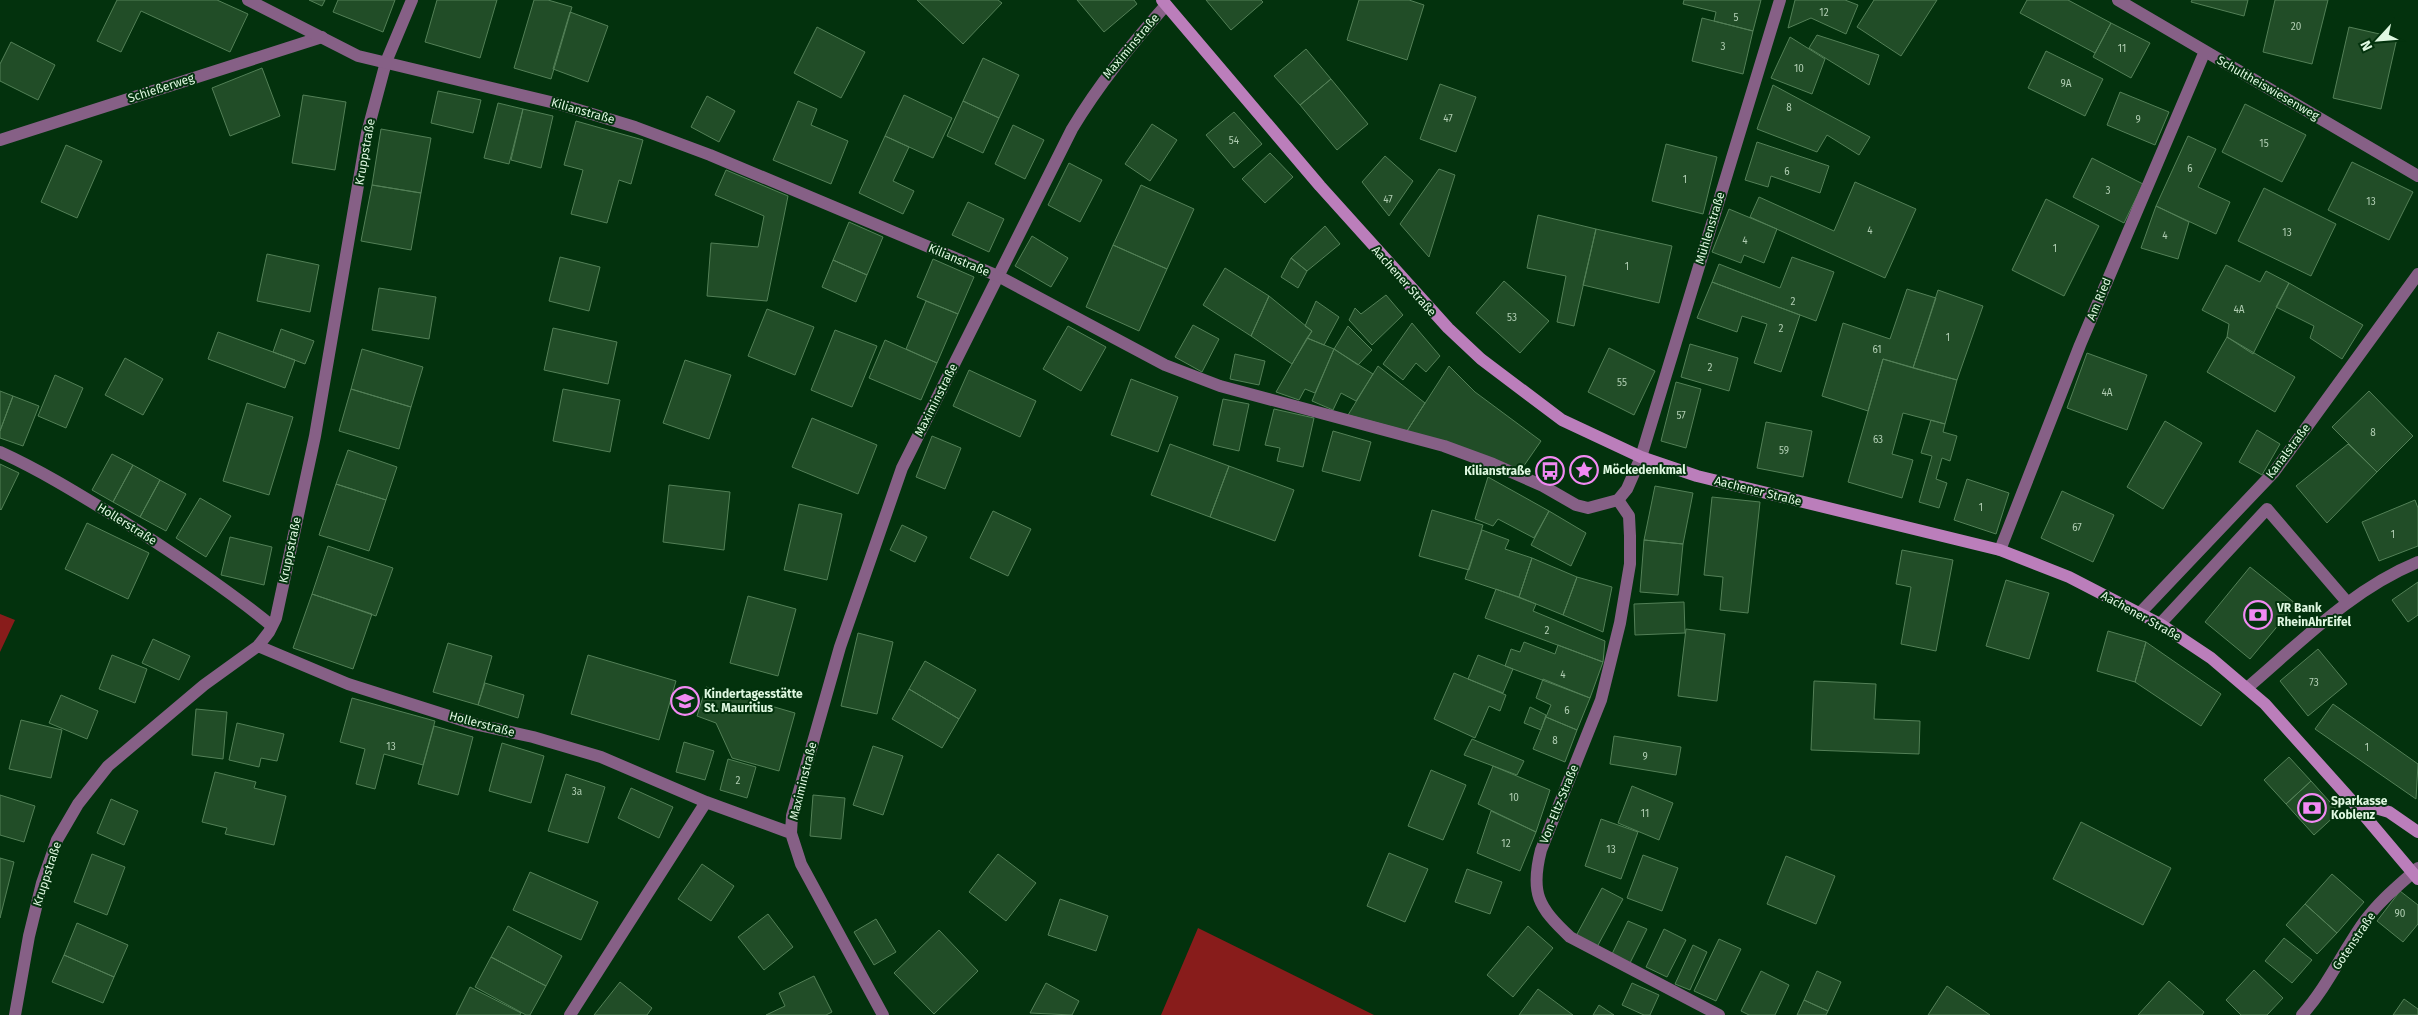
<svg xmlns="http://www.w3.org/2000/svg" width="2418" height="1015" font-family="'Fira Sans',sans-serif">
	<rect width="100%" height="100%" fill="#03320d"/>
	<path fill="#881c1b" d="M0,614L15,620L0,652Z
		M1198,928L1374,1015H1161Z"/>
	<path fill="#214d27" stroke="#538057" d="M117,0H217L248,14L230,52L141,11L121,52L97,41Z
		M309,0H325L322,6Z
		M338,0H395L383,32L333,12Z
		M437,0H497L480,58L425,42Z
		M534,0H548L572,7L551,79L514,68Z
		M917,0H998L1002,3L963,44Z
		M1077,0H1134L1137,4L1104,32Z
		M1206,0H1261L1263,2L1231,30Z
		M1359,0H1409L1424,5L1407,60L1347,40Z
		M1684,0H1761L1753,31L1714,21L1716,12L1683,4Z
		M1795,0H1845L1858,5L1846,34L1811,18L1788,28Z
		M1874,0H1937L1901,56L1857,27Z
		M2027,0H2068L2111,23L2095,53L2020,13Z
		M2192,0H2248L2244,16L2191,2Z
		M2275,0H2328L2312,64L2263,52Z
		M570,12L608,26L588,82L553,69Z
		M1702,18L1753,31L1743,74L1692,61Z
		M2111,23L2150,43L2131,78L2093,57Z
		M817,27L865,52L841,98L794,73Z
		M2349,27L2397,38L2381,109L2333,98Z
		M1817,35L1879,55L1869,85L1809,48Z
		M1790,37L1825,59L1812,94L1771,78Z
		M11,42L55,65L38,100L0,81V64Z
		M1306,49L1331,79L1300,105L1274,76Z
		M2046,51L2103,79L2085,116L2028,88Z
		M983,58L1019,75L999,118L963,101Z
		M262,68L280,116L230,136L212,88Z
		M1331,79L1368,124L1337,150L1300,105Z
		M1440,84L1476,97L1456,152L1420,139Z
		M1773,85L1870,137L1859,155L1827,135L1817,152L1757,129Z
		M438,91L481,100L473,133L431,123Z
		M2120,92L2169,112L2155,145L2107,125Z
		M303,95L346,102L335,170L292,163Z
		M904,95L952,118L933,158L885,136Z
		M707,96L735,111L719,142L691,127Z
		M798,101L817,109L811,125L848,141L831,184L773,160Z
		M963,101L999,118L983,153L947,136Z
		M498,103L523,109L509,164L484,158Z
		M2245,104L2306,135L2282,182L2222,152Z
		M523,109L553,116L541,168L511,160Z
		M1234,112L1262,144L1234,168L1206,135Z
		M576,121L643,140L631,184L619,180L607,223L571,214L583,170L564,165Z
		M1152,124L1177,140L1150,181L1125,164Z
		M1013,125L1044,140L1025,179L995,164Z
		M381,129L431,138L421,193L372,185Z
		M885,136L909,147L893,181L914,191L903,214L859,193Z
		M2188,136L2216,149L2198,187L2230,202L2216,234L2156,206Z
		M1757,142L1829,166L1820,193L1771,176L1768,187L1745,180Z
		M1666,144L1717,157L1703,214L1652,201Z
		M66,145L102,161L77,218L41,202Z
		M1270,153L1293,177L1265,203L1242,179Z
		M1385,156L1413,181L1389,216L1362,182Z
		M2092,158L2143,184L2124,223L2073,197Z
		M2352,162L2413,192L2389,240L2328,210Z
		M1069,163L1102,180L1080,222L1048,205Z
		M1439,169L1455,175L1429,257L1400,224Z
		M726,170L788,196L767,301L707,296L711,243L758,247L764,216L715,195Z
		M1855,182L1916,209L1885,278L1750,217L1759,197L1834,231Z
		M372,185L421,193L411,250L361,241Z
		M1141,185L1194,209L1167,269L1113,245Z
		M2264,188L2336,224L2311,276L2238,241Z
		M2046,199L2099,226L2064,296L2012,270Z
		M968,202L1004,219L989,252L952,235Z
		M2156,206L2189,222L2178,259L2141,248Z
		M1729,209L1777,229L1764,263L1744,255L1741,263L1712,252Z
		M1538,215L1596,229L1574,326L1557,322L1566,276L1527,268Z
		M849,222L883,237L867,275L833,260Z
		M1325,226L1340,244L1307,271L1291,258Z
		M1596,229L1672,246L1659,303L1583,285Z
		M1032,236L1068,258L1051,287L1015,266Z
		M1113,245L1167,269L1139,331L1086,307Z
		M267,254L319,265L310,312L257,301Z
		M560,257L600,267L589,311L549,301Z
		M1792,257L1834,272L1816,321L1712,282L1719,264L1780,288Z
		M1291,258L1307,271L1298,288L1281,277Z
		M933,259L974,277L958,314L917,297Z
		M833,260L867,275L856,302L822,287Z
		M2226,265L2260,282L2266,271L2289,283L2253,354L2227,337L2229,324L2202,310Z
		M1225,268L1269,296L1251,336L1203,305Z
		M1504,281L1549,321L1520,353L1476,313Z
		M1712,282L1800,315L1781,372L1754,363L1767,324L1742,316L1737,332L1697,318Z
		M2289,283L2363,325L2342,359L2310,338L2314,326L2276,307Z
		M379,288L436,297L429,339L372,330Z
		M1907,289L1936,298L1913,368L1883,359L1868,411L1822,396L1843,323L1890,339Z
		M1938,290L1983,306L1957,380L1913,368Z
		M1386,295L1403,315L1372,345L1349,320L1355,308L1361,314Z
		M1269,296L1312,331L1292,364L1251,336Z
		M926,301L958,314L937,363L906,349Z
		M1316,301L1339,317L1324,345L1307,338L1312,331L1305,326Z
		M767,309L814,327L795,375L748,356Z
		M1412,323L1440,356L1426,372L1416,363L1403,380L1383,364Z
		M1193,325L1219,339L1202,372L1175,357Z
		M1068,326L1106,347L1081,391L1043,369Z
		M1348,326L1372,350L1358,365L1334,349Z
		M553,328L617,342L608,384L544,370Z
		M281,329L314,341L305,364L273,352Z
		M835,330L877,346L852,407L811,390Z
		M218,332L295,360L285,388L208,359Z
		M2227,337L2295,377L2275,412L2207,372Z
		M1307,338L1334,349L1315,393L1305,389L1299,400L1276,392Z
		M885,340L937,363L921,400L869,378Z
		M1690,344L1738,358L1729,391L1681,377Z
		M1609,348L1655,371L1634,415L1588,392Z
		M362,349L423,367L411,407L351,389Z
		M1334,349L1373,374L1356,401L1341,393L1333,410L1312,401Z
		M2087,353L2147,375L2127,430L2067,408Z
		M1235,354L1265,361L1259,385L1230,379Z
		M125,358L163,379L143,415L105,395Z
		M1883,359L1957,380L1945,424L1903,413L1892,454L1913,460L1902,498L1848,482Z
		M685,360L731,375L709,439L663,423Z
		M1378,366L1425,403L1407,431L1348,415Z
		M1449,366L1475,392L1541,441L1521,470L1407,431Z
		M969,370L1036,401L1020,437L953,406Z
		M55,375L83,388L66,428L38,416Z
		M1131,379L1178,397L1158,452L1111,435Z
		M1676,382L1701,389L1686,448L1661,441Z
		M351,389L411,407L399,449L339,431Z
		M563,389L620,400L610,452L553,441Z
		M0,391L13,396L0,431Z
		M2369,391L2413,436L2377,472L2332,427Z
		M13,396L39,406L23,446L0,438V431Z
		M1223,399L1249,404L1239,451L1213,445Z
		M247,403L293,417L269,495L223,481Z
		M1274,409L1314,418L1303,467L1277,461L1280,448L1265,445Z
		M812,418L877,445L858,494L792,467Z
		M1931,420L1945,424L1943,432L1957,436L1950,461L1942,458L1936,479L1947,483L1939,508L1919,502L1932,456L1921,453Z
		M2165,421L2202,443L2163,509L2127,487Z
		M1766,422L1812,431L1803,477L1757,468Z
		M2257,430L2280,444L2262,475L2239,462Z
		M1333,431L1371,442L1360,481L1322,471Z
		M932,436L961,448L945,489L916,477Z
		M1170,444L1229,466L1210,517L1151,495Z
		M2348,444L2377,472L2327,523L2296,486Z
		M348,450L397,467L386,500L336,484Z
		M112,454L133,465L113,502L92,490Z
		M0,464L19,473L1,510L0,509Z
		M133,465L160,480L140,517L113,502Z
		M1229,466L1294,490L1275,541L1210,517Z
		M1488,477L1549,511L1534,538L1498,519L1493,526L1475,519Z
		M1967,479L2009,493L1996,534L1954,520Z
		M160,480L186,494L166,531L140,517Z
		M336,484L386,500L369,551L319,535Z
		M669,485L730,492L724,550L663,542Z
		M1655,486L1693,493L1683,544L1644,540Z
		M2062,491L2114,515L2093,562L2041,538Z
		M1712,497L1760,502L1748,613L1720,610L1723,577L1704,575Z
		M200,498L231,516L206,557L176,538Z
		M2415,500L2418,508V546L2379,561L2362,522Z
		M799,504L842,514L827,580L784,570Z
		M1432,510L1483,525L1469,570L1419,556Z
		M993,511L1031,529L1008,576L970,558Z
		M1549,511L1586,533L1571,566L1531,545Z
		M87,523L149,553L128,599L65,569Z
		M902,525L927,537L915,562L890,550Z
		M1482,530L1509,540L1505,549L1532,558L1519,597L1465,579Z
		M230,537L272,547L264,585L221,575Z
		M1644,540L1683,544L1678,595L1640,592Z
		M328,546L393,568L376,616L312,594Z
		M1902,550L1953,560L1936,651L1901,644L1911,587L1896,584Z
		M1532,558L1577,577L1563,615L1519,597Z
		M2250,567L2296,604L2250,659L2205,622Z
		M1577,577L1612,587L1603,632L1563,615Z
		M2006,580L2049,593L2029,659L1986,646Z
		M2418,582V615L2408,622L2392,600Z
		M1496,589L1536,604L1533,611L1605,641L1603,662L1485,618Z
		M312,594L372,614L353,669L293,648Z
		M748,596L796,609L778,676L730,663Z
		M1684,602L1685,633L1635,635L1634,604Z
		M1686,629L1725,634L1717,701L1678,696Z
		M2108,631L2146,642L2135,682L2097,671Z
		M858,633L893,642L877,714L841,706Z
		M153,639L190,656L179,680L142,663Z
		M1524,642L1555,654L1558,645L1603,662L1590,698L1505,666L1511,649L1520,652Z
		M2146,642L2221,694L2201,726L2135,682Z
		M448,643L492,656L478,705L433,692Z
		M2318,649L2347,684L2308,716L2280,681Z
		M112,655L147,669L135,703L99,689Z
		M588,655L676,681L659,740L571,714Z
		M1478,655L1513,669L1503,693L1468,679Z
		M925,661L976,690L959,719L909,689Z
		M1454,673L1506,695L1500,711L1489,706L1475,738L1434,719Z
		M1543,679L1590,698L1577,730L1546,717L1551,705L1536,698Z
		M1814,681L1876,684L1874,719L1920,721L1919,754L1811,750Z
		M485,683L524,695L518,718L478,705Z
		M706,687L795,713L779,771L732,758L716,723L697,716Z
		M909,689L959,719L942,748L892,719Z
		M61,695L98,711L87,739L49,723Z
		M352,698L435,721L423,765L384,754L375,789L356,784L365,749L340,742Z
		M2333,704L2418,764L2416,799L2315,729Z
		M1530,707L1546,715L1541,730L1524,723Z
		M196,709L227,712L223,759L192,755Z
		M1546,717L1577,730L1565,762L1533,749Z
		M21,720L62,730L51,778L9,769Z
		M237,723L284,734L277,761L261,758L259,767L229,760Z
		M434,726L473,737L458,795L418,784Z
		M1614,736L1681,747L1676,775L1610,764Z
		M1472,739L1524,761L1517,775L1464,755Z
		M684,742L714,751L705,780L676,772Z
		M502,743L544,756L531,803L489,791Z
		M873,746L903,756L883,815L853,805Z
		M2289,757L2311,781L2286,804L2264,780Z
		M728,759L756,767L747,798L720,790Z
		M1493,766L1550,790L1536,832L1478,804Z
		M1431,770L1466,785L1443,840L1408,826Z
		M215,772L256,782L254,788L286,796L274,845L225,834L227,828L202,822Z
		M566,774L605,787L588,843L548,831Z
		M2311,781L2339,812L2314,835L2286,804Z
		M1632,786L1673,803L1659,840L1618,823Z
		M631,788L673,807L659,838L618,818Z
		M0,795L35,806L24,842L0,835Z
		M813,795L845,798L841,839L810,836Z
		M111,799L138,811L124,845L97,833Z
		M1491,811L1536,832L1520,871L1477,853Z
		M1601,819L1638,832L1621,879L1585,866Z
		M2081,822L2171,868L2143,925L2053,879Z
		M1389,853L1428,869L1405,922L1367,906Z
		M92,854L125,867L107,915L74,902Z
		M998,854L1036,883L1006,921L969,892Z
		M1643,855L1678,868L1662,911L1627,898Z
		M1786,856L1835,876L1816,924L1767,904Z
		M0,858L14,862L0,918Z
		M702,864L734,886L711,921L678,899Z
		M1467,869L1502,882L1490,914L1455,902Z
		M530,872L598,902L581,940L513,910Z
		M2332,874L2364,902L2337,933L2305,904Z
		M1602,888L1623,899L1597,947L1576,936Z
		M2400,891L2418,905V924L2403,942L2377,921Z
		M1060,899L1108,916L1096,951L1048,935Z
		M2305,904L2337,933L2317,954L2286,925Z
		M768,914L793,947L764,970L738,937Z
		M876,919L896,952L874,965L854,932Z
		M1628,921L1647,929L1630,963L1612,954Z
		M77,923L128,945L114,977L64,955Z
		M508,926L562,956L546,986L491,957Z
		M1528,926L1553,948L1513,997L1487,975Z
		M1664,929L1686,940L1667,977L1646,967Z
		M939,930L978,971L934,1014L894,973Z
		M2284,938L2312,960L2292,983L2265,961Z
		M1719,939L1741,949L1716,1001L1694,991Z
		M1693,945L1707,952L1690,990L1675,984Z
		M64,955L114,977L103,1003L52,982Z
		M491,957L546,986L530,1015H526L475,987Z
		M2254,970L2283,998L2267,1015H2241L2226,1000Z
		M1761,971L1789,985L1775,1015H1749L1741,1011Z
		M1817,971L1841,982L1828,1011L1804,1000Z
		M814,976L832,1012L826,1015H766L785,1006L779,993Z
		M2169,981L2204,1012L2202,1015H2138Z
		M620,982L652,1008L647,1015H594Z
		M1046,983L1079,1001L1072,1015L1030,1013Z
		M1632,983L1659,995L1650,1015H1644L1622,1005Z
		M1947,986L1990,1015H1928Z
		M470,987L521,1013L520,1015H456Z
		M1538,989L1573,1015H1519Z
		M2404,999L2418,1009V1015H2393Z
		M1804,1000L1828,1011L1826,1015H1797Z
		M1599,1005L1614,1015H1593Z"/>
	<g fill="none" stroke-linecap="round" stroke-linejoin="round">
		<path stroke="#866086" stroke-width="12" d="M2160,624L2267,509L2347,602"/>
		<path stroke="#866086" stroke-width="12" d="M2118,0L2418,176
			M0,140L322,37
			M0,452C44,472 85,498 126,523C176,555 226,588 272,626
			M1641,457L1780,0
			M1618,500L1629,516L1630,536V564L1620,623L1601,700L1541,850C1530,893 1538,907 1570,937L1719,1015
			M2000,550L2080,345L2205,51
			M2140,613L2274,472L2418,274
			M258,646L348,684L474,724L533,737L601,757L706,802
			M2247,688C2301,642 2352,589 2418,562
			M15,1015L29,936L42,883L57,840L78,804L108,766L204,685L258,646L269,632L276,618L315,436L367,133L386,62L412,0
			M570,1015L706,802L791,833
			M883,1015L801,864L791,833L792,816L840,647L902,468L1072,129C1099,84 1131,45 1166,5
			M2302,1015C2327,987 2342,953 2364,922C2379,901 2399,885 2418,868"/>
		<path stroke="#866086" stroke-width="12" d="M248,0L358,56L559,104L635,127L710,155L998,276L1165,365L1220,386L1444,446L1493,464L1543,486L1576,505L1588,508L1618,500L1627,489L1641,457"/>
		<path stroke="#bb7ebb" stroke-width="12" d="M1162,0L1320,186L1448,328L1481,359L1562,420L1641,457L1697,476L2000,550L2069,577L2160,624L2211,658L2265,704L2352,801L2418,879
			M2352,801L2389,812L2418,832"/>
	</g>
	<defs>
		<symbol id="sight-ring" viewBox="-11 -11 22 22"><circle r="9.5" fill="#03320d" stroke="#f28af3" stroke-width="1.5"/><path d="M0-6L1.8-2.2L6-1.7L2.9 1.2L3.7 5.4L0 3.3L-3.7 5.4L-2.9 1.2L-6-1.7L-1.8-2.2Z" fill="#f28af3"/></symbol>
		<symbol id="bus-ring" viewBox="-11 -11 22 22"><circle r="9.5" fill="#03320d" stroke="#f28af3" stroke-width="1.5"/><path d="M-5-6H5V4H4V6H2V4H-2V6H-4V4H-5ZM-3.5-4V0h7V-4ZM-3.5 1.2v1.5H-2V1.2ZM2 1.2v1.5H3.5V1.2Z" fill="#f28af3"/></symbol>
		<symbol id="bank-ring" viewBox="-11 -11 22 22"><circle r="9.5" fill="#03320d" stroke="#f28af3" stroke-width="1.5"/><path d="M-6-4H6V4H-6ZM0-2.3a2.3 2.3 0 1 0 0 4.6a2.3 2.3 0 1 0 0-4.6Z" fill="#f28af3"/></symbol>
		<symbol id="school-ring" viewBox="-11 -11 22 22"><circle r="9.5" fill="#03320d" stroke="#f28af3" stroke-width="1.5"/><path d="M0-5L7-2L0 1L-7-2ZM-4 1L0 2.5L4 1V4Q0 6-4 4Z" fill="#f28af3"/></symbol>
	</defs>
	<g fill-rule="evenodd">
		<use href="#sight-ring" x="1568" y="454" width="32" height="32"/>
		<use href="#bus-ring" x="1534" y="455" width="32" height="32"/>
		<use href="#bank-ring" x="2242" y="599" width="32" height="32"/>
		<use href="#school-ring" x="669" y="685" width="32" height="32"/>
		<use href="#bank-ring" x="2296" y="792" width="32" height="32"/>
	</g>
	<g text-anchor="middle" stroke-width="4" stroke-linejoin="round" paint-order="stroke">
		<g font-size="10" fill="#b0cdb2">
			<text x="1824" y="16">12</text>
			<text x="1736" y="21">5</text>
			<text x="2296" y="30">20</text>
			<text x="1723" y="50">3</text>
			<text x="2122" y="52">11</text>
			<text x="1799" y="72">10</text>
			<text x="2066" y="87">9A</text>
			<text x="1789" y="111">8</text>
			<text x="1448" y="122">47</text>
			<text x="2138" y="123">9</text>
			<text x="1234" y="144">54</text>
			<text x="2264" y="147">15</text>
			<text x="2190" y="172">6</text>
			<text x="1787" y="175">6</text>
			<text x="1685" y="183">1</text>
			<text x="2108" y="194">3</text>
			<text x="1388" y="203">47</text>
			<text x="2371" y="205">13</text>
			<text x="1870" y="234">4</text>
			<text x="2287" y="236">13</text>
			<text x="2165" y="239">4</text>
			<text x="1745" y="244">4</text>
			<text x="2055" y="252">1</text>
			<text x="1627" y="270">1</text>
			<text x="1793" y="305">2</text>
			<text x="2239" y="313">4A</text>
			<text x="1512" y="321">53</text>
			<text x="1781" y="332">2</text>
			<text x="1948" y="341">1</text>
			<text x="1877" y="353">61</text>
			<text x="1710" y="371">2</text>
			<text x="1622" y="386">55</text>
			<text x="2107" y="396">4A</text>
			<text x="1681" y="419">57</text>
			<text x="2373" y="436">8</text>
			<text x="1878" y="443">63</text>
			<text x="1784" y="454">59</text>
			<text x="1981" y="511">1</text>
			<text x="2077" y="531">67</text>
			<text x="2393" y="538">1</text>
			<text x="1547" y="634">2</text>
			<text x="1563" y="678">4</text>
			<text x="2314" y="686">73</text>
			<text x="1567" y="714">6</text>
			<text x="1555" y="744">8</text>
			<text x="391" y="750">13</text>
			<text x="2367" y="751">1</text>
			<text x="1645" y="760">9</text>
			<text x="738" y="784">2</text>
			<text x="577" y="795">3a</text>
			<text x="1514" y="801">10</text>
			<text x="1645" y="817">11</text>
			<text x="1506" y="847">12</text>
			<text x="1611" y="853">13</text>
			<text x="2400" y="917">90</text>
		</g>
		<g font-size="12" fill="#dff8e1" stroke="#03320d">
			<text transform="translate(1131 46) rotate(-50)" y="4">Maximinstraße</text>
			<text transform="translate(161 88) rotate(-18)" y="4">Schießerweg</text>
			<text transform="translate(2268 88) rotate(30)" y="4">Schultheiswiesenweg</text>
			<text transform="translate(583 111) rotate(16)" y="4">Kilianstraße</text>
			<text transform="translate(365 152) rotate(-80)" y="4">Kruppstraße</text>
			<text transform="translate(1710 228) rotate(-73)" y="4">Mühlenstraße</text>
			<text transform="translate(959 260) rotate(23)" y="4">Kilianstraße</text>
			<text transform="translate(1404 281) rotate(48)" y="4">Aachener Straße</text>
			<text transform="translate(2099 299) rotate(-67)" y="4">Am Ried</text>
			<text transform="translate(936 400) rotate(-63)" y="4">Maximinstraße</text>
			<text transform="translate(2288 451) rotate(-53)" y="4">Kanalstraße</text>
			<text transform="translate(1758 491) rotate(14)" y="4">Aachener Straße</text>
			<text transform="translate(127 524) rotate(32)" y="4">Hollerstraße</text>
			<text transform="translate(290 550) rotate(-78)" y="4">Kruppstraße</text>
			<text transform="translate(2141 616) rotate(29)" y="4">Aachener Straße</text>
			<text transform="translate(482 724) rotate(15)" y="4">Hollerstraße</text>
			<text transform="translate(803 781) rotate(-76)" y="4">Maximinstraße</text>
			<text transform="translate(1559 804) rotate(-68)" y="4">Von-Eltz-Straße</text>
			<text transform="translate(47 874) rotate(-72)" y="4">Kruppstraße</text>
			<text transform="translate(2354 941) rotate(-56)" y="4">Gotenstraße</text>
		</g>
		<g font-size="12" font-weight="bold" fill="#dff8e1" stroke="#03320d" text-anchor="start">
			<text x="1603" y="474">Möckedenkmal</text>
			<text x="1531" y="475" text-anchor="end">Kilianstraße</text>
			<text x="2277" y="612">VR Bank<tspan x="2277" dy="14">RheinAhrEifel</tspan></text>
			<text x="704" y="698">Kindertagesstätte<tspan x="704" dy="14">St. Mauritius</tspan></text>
			<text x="2331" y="805">Sparkasse<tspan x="2331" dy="14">Koblenz</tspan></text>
		</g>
	</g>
	<g transform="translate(2378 40) rotate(244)" stroke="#03320d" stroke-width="4" paint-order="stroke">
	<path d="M0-4L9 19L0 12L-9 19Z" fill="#dff8e1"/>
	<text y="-8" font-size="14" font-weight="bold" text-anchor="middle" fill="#dff8e1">N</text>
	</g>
</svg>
